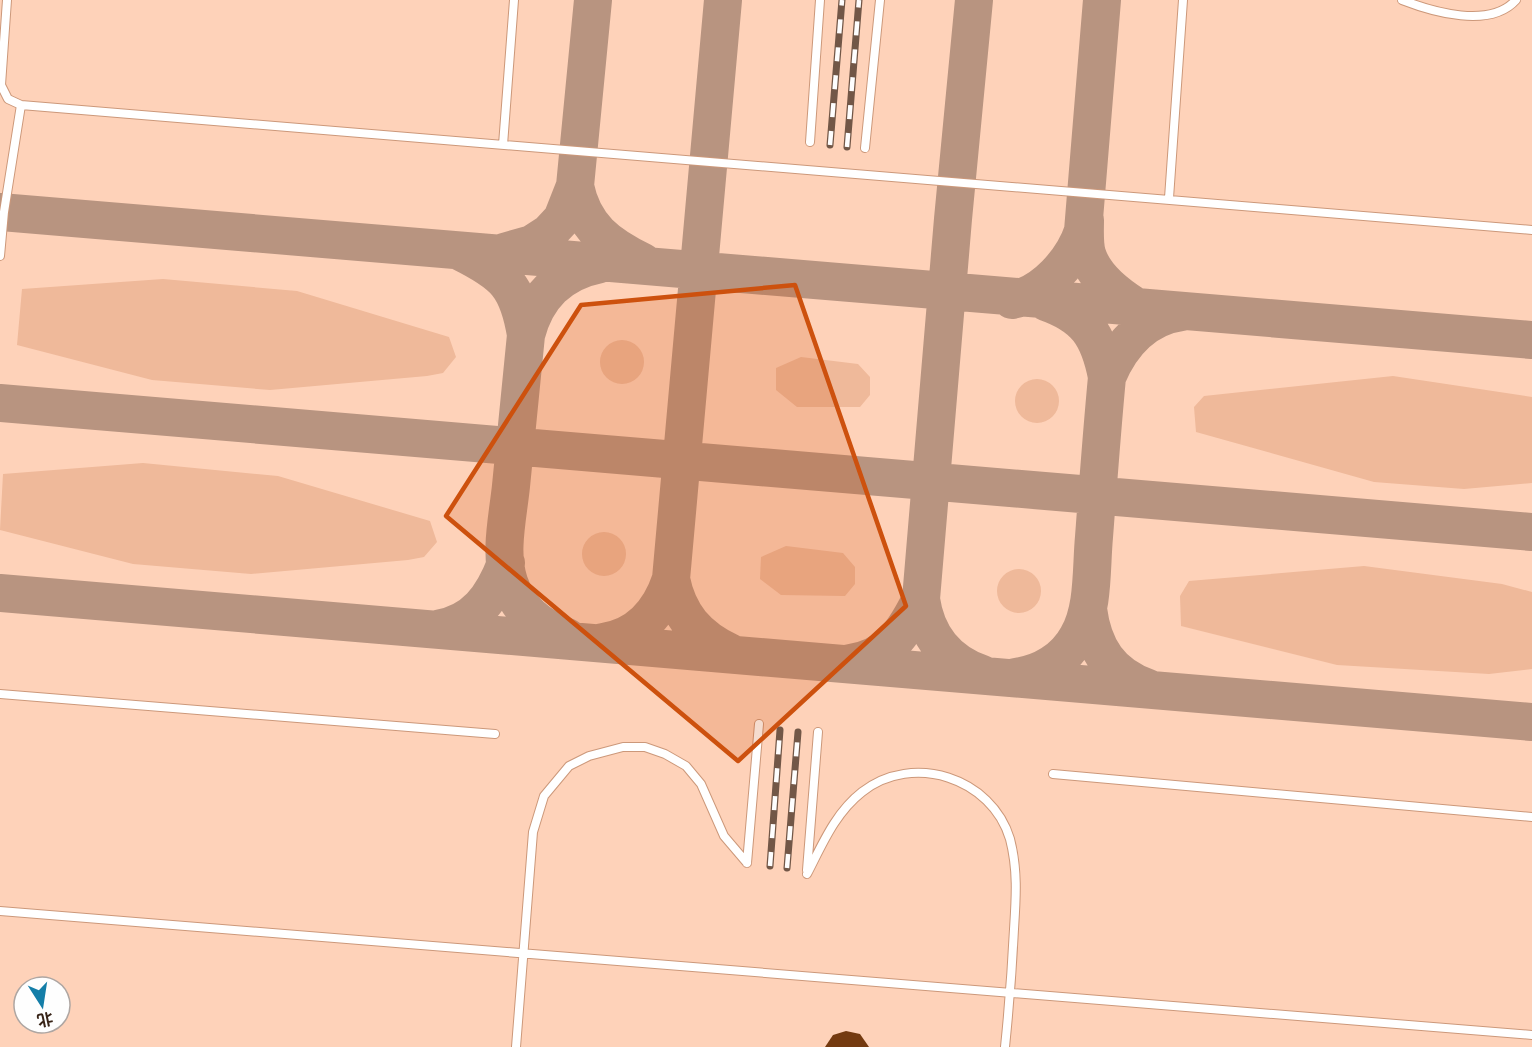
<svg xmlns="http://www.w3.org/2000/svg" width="1532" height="1047" font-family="Roboto,'Noto Sans SC',sans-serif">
	<rect width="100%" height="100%" fill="#fed2b9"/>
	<path fill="#efb99a" d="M163,279L297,291L449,337L456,357L443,373L427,376L270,390L152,380L17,345L22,289Z
		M600 362a22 22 0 1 1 44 0a22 22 0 1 1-44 0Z
		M801,357L858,364L870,377V395L860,407H797L776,390V368Z
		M1393,376L1532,397V483L1464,489L1374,482L1196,432L1194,407L1204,396Z
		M1015 401a22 22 0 1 1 44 0a22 22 0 1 1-44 0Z
		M143,463L278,476L430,521L437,542L424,557L408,560L251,574L133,564L0,530L3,474Z
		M582 554a22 22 0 1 1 44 0a22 22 0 1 1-44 0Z
		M786,546L843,553L855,567V584L845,596L781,595L760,579L761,557Z
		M1364,566L1502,584L1532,592V669L1489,674L1337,665L1181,626L1180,596L1189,581Z
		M997 591a22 22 0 1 1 44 0a22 22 0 1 1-44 0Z"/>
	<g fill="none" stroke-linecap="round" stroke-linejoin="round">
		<path stroke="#b89480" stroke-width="38" d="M974,0L953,219L921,599C926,635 947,662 982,674
			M575,186C583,227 608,245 643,262
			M0,212L1532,340
			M1085,220C1085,230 1084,244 1087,254C1094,277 1116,294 1135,306
			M461,252C505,274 518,286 526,335
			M504,252L532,244L549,233L562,219L575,186L593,0
			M1012,300C1044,294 1073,261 1083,231L1102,0
			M1107,377C1121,344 1145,317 1182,312
			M0,403L1532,532
			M671,579C678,615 697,637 731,653
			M0,593L1532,722
			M1088,609C1093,648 1110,675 1148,688
			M437,629C475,623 493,597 506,563
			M567,637C540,627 518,610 509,582C499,553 508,516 511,486C516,436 521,386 526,335C536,296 560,272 600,264
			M603,642C639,637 660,612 671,579L723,0
			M850,663C889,658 905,631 921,599
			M1015,677C1041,674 1065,660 1078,636C1094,608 1091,569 1094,537C1098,484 1102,430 1107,377C1099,336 1086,316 1046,302"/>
	</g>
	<path fill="#743a10" d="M846,1031L860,1034L869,1047H825L833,1035Z"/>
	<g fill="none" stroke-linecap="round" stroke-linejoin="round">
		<defs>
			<path id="service" d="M7,0L1,85L8,99L21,105C525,148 1029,186 1532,230
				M1402,0C1433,12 1490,29 1516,0
				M810,142L820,0
				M503,145L514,0
				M865,148L880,0
				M1169,198L1183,0
				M0,256L4,212L21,105
				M0,694L495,734
				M1053,774L1532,817
				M747,863L759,724
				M807,870L818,732
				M807,874C822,845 835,813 862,792C913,752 992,778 1010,839C1018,870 1016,898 1014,929C1012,969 1009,1008 1005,1047
				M0,911L1532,1035
				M516,1047L533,832L544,796L569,766L589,756L623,747H645L665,754L686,766L701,784L724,836L747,863"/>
		</defs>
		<use href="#service" stroke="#cc987a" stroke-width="10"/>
		<use href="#service" stroke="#fff" stroke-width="8"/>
		<defs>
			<path id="rail" d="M830,145L842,0
				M847,147L859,0
				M770,866L780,730
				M787,868L798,732"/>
		</defs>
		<use href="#rail" stroke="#725747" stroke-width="7"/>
		<use href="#rail" stroke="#fefefe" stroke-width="4.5" stroke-dasharray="14" stroke-linecap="butt"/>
	</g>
	<path fill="#cd510e" fill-opacity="0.2" stroke="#cd510e" stroke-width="4.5" stroke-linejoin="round" d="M795,285L906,606L738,761L446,516L581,305Z"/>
	<g transform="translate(42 1005) rotate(168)"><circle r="28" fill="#fefefe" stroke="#aea6a2" stroke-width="1.5"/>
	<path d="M0-4.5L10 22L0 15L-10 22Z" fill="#147ea8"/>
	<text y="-9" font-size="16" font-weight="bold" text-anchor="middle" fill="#372317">北</text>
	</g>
</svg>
